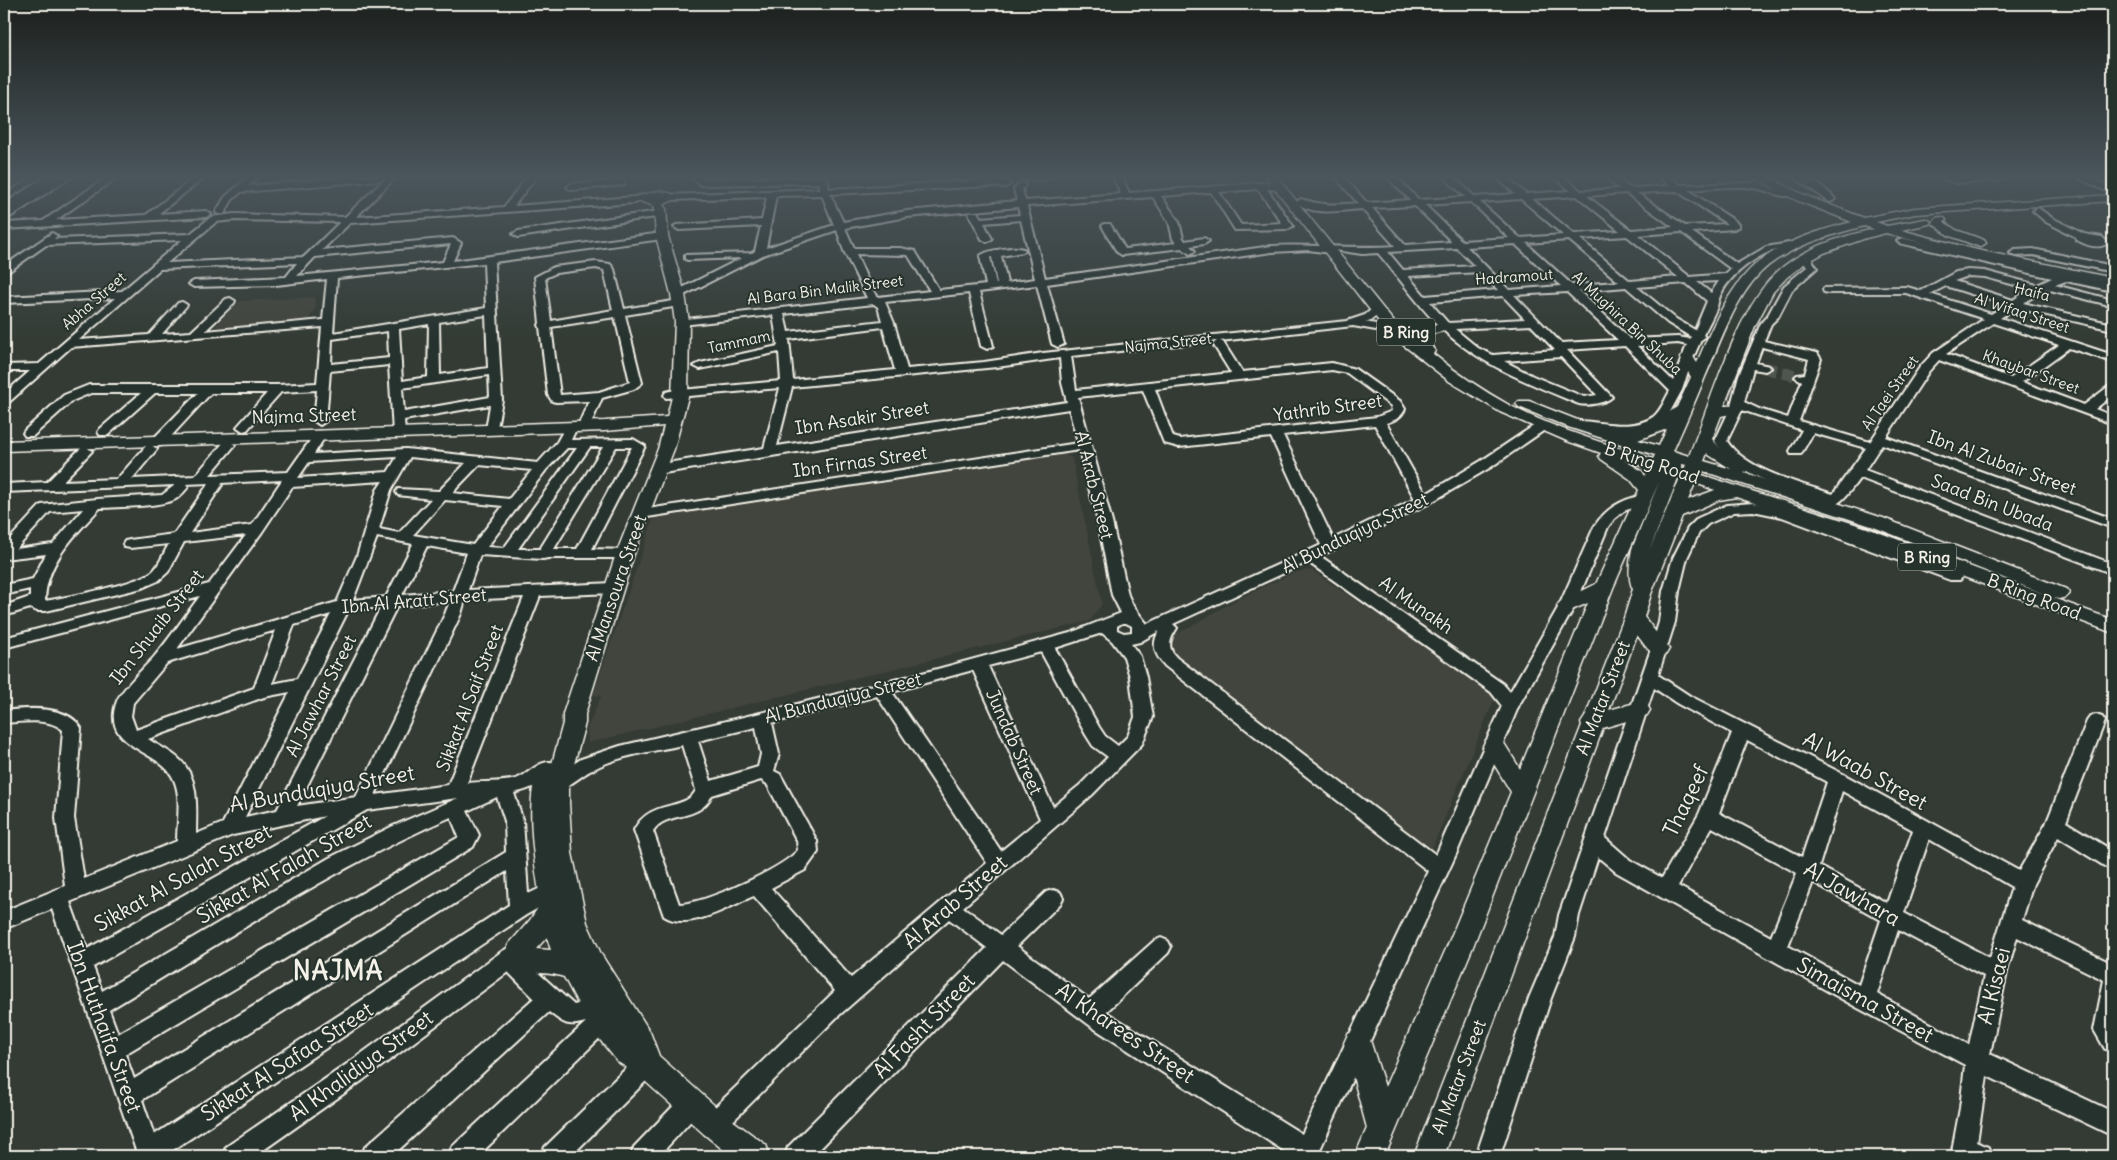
<svg xmlns="http://www.w3.org/2000/svg" width="2117" height="1160" font-family="Delius,sans-serif">
	<rect width="100%" height="100%" fill="#333b34"/>
	<filter id="ink" filterUnits="userSpaceOnUse"><feTurbulence type="fractalNoise" baseFrequency=".02" numOctaves="2"/><feDisplacementMap in="SourceGraphic" scale="10" xChannelSelector="R" yChannelSelector="G"/><feConvolveMatrix kernelMatrix="1 2 1 2 8 2 1 2 1" color-interpolation-filters="sRGB"/></filter>
	<g filter="url(#ink)">
		<path fill="#42453c" d="M314,297L316,307L308,321L214,327L240,301Z
			M1062,452L1072,458L1102,604L1090,621L588,743L587,728L601,696L593,695L654,517Z
			M1311,570L1496,695L1431,851L1171,658L1166,640L1236,600L1295,572Z"/>
		<g fill="none" stroke-linecap="round" stroke-linejoin="round">
			<path stroke="#50564f" stroke-width="12" stroke-dasharray="12 6" stroke-linecap="butt" d="M1765,368L1801,377"/>
			<defs>
				<path id="minor" d="M17,177H28L4,193V186Z
					M60,177H71L4,221V214Z
					M107,177H118L56,220L146,215L195,177H205L158,214L206,211L211,214L206,217L4,229V223L43,221Z
					M248,177H258L248,186L347,177H385L381,180L241,192L232,200L224,214H218L216,212L225,197Z
					M387,177H396L356,217L504,207L527,177H536L514,206L634,197L648,194L652,197L634,203L350,223L322,250L453,238L461,243L453,261L662,233L667,236L662,239L494,262L502,400L496,433L492,434L486,430L490,405L404,420L405,433L399,437L395,436L393,433L389,365L330,371L326,421L320,425L314,421L317,390L281,392L247,430L243,431L237,427L267,393H211L163,445L158,446L152,442L153,439L198,393H155L108,435H100L98,432L100,429L141,393H91L72,401L33,436H25L23,433L25,430L64,395L89,385H277L317,383L322,327L71,347L8,403L4,404V394L30,371H4V365L39,364L115,298L4,303V297L122,291L182,240L46,245L8,272L4,273V266L52,233L57,236L54,239L190,234L211,217L234,214L345,217ZM234,220L340,222L304,257L167,263L216,222ZM451,244L443,262L297,276L315,257ZM297,263L286,277L194,281L189,284L194,287L276,285L327,279L323,320L205,331L234,303L235,301L230,298L226,299L191,332L162,334L187,305L182,302L178,303L149,335L79,340L160,269ZM484,263L486,308L333,333L337,278ZM486,315L488,368L440,375L439,322ZM429,324L428,377L402,381L399,329ZM388,331L389,358L331,364L332,339ZM489,375L490,397L404,412L402,388Z
					M691,177H701L703,179L827,177L829,189L991,180L1006,181L1010,184L1006,187L991,186L830,194L843,222L907,211L1017,201L1014,189L1021,182L1025,185L1022,189L1025,201L1121,194L1113,177H1122L1129,193L1260,183L1279,184L1283,187L1279,190L1267,189L1293,226L1288,229L1235,230L1211,192L1161,196L1179,222L1183,238L1185,241L1204,238L1209,241L1204,244L1190,246L1195,251L1190,254L1182,248L1122,255L1117,252L1102,226L1104,224H1110L1125,249L1176,243L1173,239L1169,222L1153,197L1027,206L1045,278L1272,246C1314,244 1352,249 1395,246L1362,209C1343,210 1312,217 1296,202L1301,199C1323,206 1335,205 1358,203L1335,177H1344L1367,203L1410,200L1387,177H1396L1419,200L1465,197L1444,177H1454L1475,197L1515,194L1496,177H1506L1526,194L1571,191L1554,177H1564L1581,191L1619,189L1605,177H1615L1630,188L1670,186L1659,177H1670L1681,185L1753,183L1757,180L1773,189L1791,190L1795,193C1786,201 1769,191 1759,189C1736,184 1711,189 1688,190L1735,221L1739,226L1734,229L1692,232L1737,264L1766,247L1794,242L1799,245C1792,251 1778,248 1769,252C1751,260 1731,275 1722,292C1719,297 1718,302 1717,307C1713,316 1708,326 1703,335L1705,337L1701,340L1693,358L1682,390L1670,412L1661,423L1626,434L1580,429L1574,425L1580,421C1602,422 1633,431 1653,417C1661,411 1665,399 1670,391L1625,346L1567,350L1612,397C1606,403 1587,406 1579,404C1531,384 1480,365 1442,329C1419,307 1399,277 1378,253L1362,254L1335,250L1330,253L1309,250L1272,252L1047,284L1064,344L1058,347L1052,344L1037,285L979,292L993,346L987,349L981,346L969,293L885,302L894,323L907,369L984,362L1043,353L1347,321L1365,315L1372,309H1380L1381,311C1377,317 1372,320 1365,322L1397,328L1399,330L1397,332L1393,333L1353,326L1220,341L1223,342L1242,372L1332,363L1355,369L1400,401L1405,409C1401,418 1395,420 1386,423L1426,494L1481,461L1538,423H1546L1548,426L1546,429L1491,467L1428,504L1320,556L1503,684L1510,692L1559,606L1594,527C1606,508 1621,500 1643,495L1650,499L1648,502L1624,511L1614,519L1608,527L1575,606L1519,705L1458,850L1317,1156H1292L1092,1027L1003,960L813,1156H785L788,1147L987,948L949,919L836,1018L722,1132L714,1136L706,1132L702,1124L706,1116L835,991L754,896C729,906 689,932 664,916L634,830C650,798 686,812 696,790L682,745C652,752 619,755 592,770C579,776 566,792 552,788L549,783L552,778L581,759L620,746L769,711L930,671L1070,633L1121,613L1112,595L1098,522L1079,450L641,518L636,517L634,514L636,511L641,510L1078,443L1069,409L657,474L652,473L650,470L652,467L673,462L764,448L780,388L666,398L664,395L666,392L670,391L781,381L779,352L700,369L694,366L700,363L778,346L773,315L682,325L678,324L677,322L678,320L867,298L844,251L837,230L763,255L682,296H674L673,294L674,292L742,258L688,260L685,259V255L752,253L755,251L761,226L679,230L674,227L676,225L762,220L767,197L669,200L666,199V195L820,189L819,183L701,185ZM1258,189L1282,223L1241,225L1219,192ZM1677,191L1727,224L1685,226L1637,193ZM1626,193L1673,227L1631,230L1587,196ZM822,195L834,225L766,248L776,196ZM1577,196L1620,231L1574,234L1532,199ZM1521,199L1563,235L1520,238L1480,202ZM1471,202L1509,238L1462,241L1425,205ZM1415,206L1452,242L1405,245L1372,208ZM1018,207L1020,215L981,218L977,212H971L969,214L982,239L987,242L992,239L984,223L1021,220L1035,279L1007,283L1001,256L1023,252L1025,250C1019,245 986,250 980,256L986,285L939,290L915,251L900,248H854L845,228L907,217ZM1681,232L1731,269L1725,274L1690,277L1638,235ZM1627,236L1678,277L1630,281L1580,239ZM1569,240L1619,282L1572,285L1526,243ZM1515,244L1561,286L1509,290L1467,247ZM1457,248L1475,266L1403,270L1388,252ZM856,254L908,255L930,291L878,297L871,288ZM990,257H992L997,284H996ZM1480,272L1498,290L1425,296L1408,276ZM1719,281L1711,293L1697,282ZM1686,283L1707,301L1695,330L1676,319L1637,287ZM1626,287L1668,323L1691,337L1690,339L1678,337L1630,339L1579,291ZM1567,292L1618,340L1561,343L1514,295ZM1503,296L1525,319L1448,323L1430,302ZM874,304L878,307L882,321L788,332L784,314ZM1531,325L1555,350L1493,355L1478,348L1455,329ZM883,327L895,370L793,380L789,339ZM1217,341L1213,344L1231,373L1076,390L1071,356ZM1678,343L1687,345L1673,381L1637,346ZM1561,357L1597,395L1584,397L1533,376L1504,361ZM1060,358L1062,383L1067,402L777,446L792,387L997,367ZM1332,370L1347,373L1391,406L1392,411L1377,417L1180,439L1173,437L1155,389ZM1143,390L1164,443L1179,447L1271,437L1321,545L1147,624L1133,606L1128,595L1112,522L1078,397ZM1375,425L1415,499L1333,539L1283,435ZM1308,562L1491,692L1502,706L1436,855L1177,658C1166,647 1170,639 1177,628L1173,624ZM1122,623H1126L1132,626V632L1124,633L1117,630V626ZM1159,631C1151,645 1155,655 1165,666L1428,871L1302,1134L1106,1012L1168,953L1171,947L1168,941L1161,938L1154,941L1089,999L1017,946L1060,904L1063,898L1060,892L1053,890L1046,892L1001,935L963,907L1092,795L1142,744L1153,717L1146,677L1140,656L1131,644L1140,642ZM1102,633L1112,641L1124,657L1130,677L1135,717L1128,736L1118,746L1105,736L1099,727L1055,648ZM1041,652L1086,735L1093,746L1108,757L1080,785L1053,807L988,666ZM973,670L1040,819L1001,851L892,692ZM877,696L987,863L851,978L771,888L805,870L818,852L817,841L780,774L774,771L779,754L772,723ZM756,727L761,754L758,767L711,781L698,741ZM761,780L767,784L797,841L798,850C782,869 704,904 679,904L653,831C667,810 699,823 712,795Z
					M1051,177C1044,181 1027,182 1021,178Z
					M1794,177C1810,177 1825,187 1835,199L1831,202L1828,201Z
					M1939,177H2006L2002,180L1955,183Z
					M2076,177H2089L2113,188V194Z
					M621,180L625,183L624,185L571,190L567,187L571,184Z
					M2038,208L2052,218L2084,234L2102,237L2108,243C2098,250 2086,245 2077,240L2076,237L2046,222L2033,211Z
					M660,211L665,214L663,216L518,237L513,234L518,231Z
					M1902,238L1998,261L2113,285V291L2066,281L2055,285L2113,300V306L2046,289L2023,303L2113,324V330L2016,308L2000,318L2113,355V362L2069,348L2022,382L2084,405L2109,386L2113,385V395L2095,409L2113,416V424L1939,360L1929,371L1886,437L2113,519V528L1882,444L1865,470L2113,564V574L1860,478C1847,494 1839,512 1815,506L1813,503L1815,500L1821,499C1784,487 1735,476 1715,441L1730,409L1739,375L1761,323L1768,315L1784,286L1807,267L1801,259L1802,257H1810L1817,268L1792,290L1778,317L1771,324L1764,341L1817,353L1821,359L1799,421L1870,442L1920,367L1933,353L1984,319L1906,293H1828L1824,292L1823,290L1824,288L1907,287L1921,291L1956,272L1968,270L1985,271L2037,285L2052,278L1899,243L1897,241ZM1968,276L1985,277L2030,289L2013,300L1954,281ZM1946,286L2006,305L1991,314L1930,294ZM1993,323L2059,345L2011,378L1946,354ZM1762,347L1809,359L1805,374L1797,375L1795,377L1802,381L1788,418L1759,409L1744,402L1753,369L1765,371L1771,368L1769,366L1756,363ZM1742,410L1802,430L1790,451L1791,454H1801L1813,433L1866,448L1833,494C1802,484 1745,470 1727,441Z
					M2033,249L2113,266V272L2033,255L2015,256L2010,253L2015,250Z
					M596,262L610,264L614,269L624,309L679,300L684,303L679,306L625,315L642,383L634,389L602,398L590,426L584,430L578,426L589,401L556,402L552,401L548,395L540,327L539,325L540,323L535,277L554,267ZM596,268L604,270L613,310L551,321L545,278L556,273ZM615,317L630,382L599,392L560,395L551,327Z
					M571,423L577,427L571,440L633,439L645,446L592,549L625,550L630,551L632,554L630,557L625,558H548L543,559L480,555L468,590L613,583L618,585L621,588L618,591L613,593L540,596L467,783C483,781 501,783 516,779C530,774 540,758 555,763L558,768C551,781 528,790 514,793L523,821L528,894L551,883L558,885L561,891L558,897L526,915L164,1156H138L52,909L4,929V911L65,886L56,818L63,730C48,717 22,722 4,723V711C26,708 68,705 81,728L74,818L84,879L177,841C177,822 182,798 174,780C162,749 99,749 117,701C121,690 145,667 154,657C170,638 185,616 200,596L4,648V638L209,584L246,535L184,542L168,572L158,581L142,588L46,611H37L30,608L4,616V606L30,597V589L4,595V585L33,579L46,554L4,559V545L41,505L97,499L162,495L175,485L4,492V484L47,482L81,448L86,447L92,451L63,481L117,479L146,446L151,445L157,449L132,479L195,476L224,442L229,441L235,445L210,475L288,472L316,432L320,431L326,435L314,454L406,449L538,463L557,442L567,424ZM590,447H603L540,549H518ZM616,447H632L577,549H554ZM567,448H577L504,548L487,547L546,470ZM397,457L388,472L298,478L309,462ZM410,457L466,463L439,491L398,489L396,492L398,495L431,499L399,533L379,529L391,490ZM479,465L532,470L509,499L452,493ZM282,480L252,525L190,533L222,485L220,483ZM383,481L377,490L357,556L337,602L177,649L262,532L292,487ZM209,483L174,534L130,540L125,541L123,544L125,547L130,548L169,544C164,552 160,564 153,571C138,584 67,597 45,601C46,562 75,535 100,508C118,507 158,507 174,500C179,498 184,492 188,487L186,484ZM445,500L503,506L473,545L413,535ZM83,509L53,544L16,549L50,512ZM377,537L413,544L386,597L353,600ZM427,546L467,553L453,591L402,595ZM524,597L448,785L375,795L461,614L465,600ZM450,601L445,614L356,797L297,806L397,606ZM381,607L277,810L245,817L348,611ZM331,614L297,679L272,684L294,625ZM276,630L254,688L136,730L131,716L133,703L167,663ZM290,692L223,823L196,834C196,809 200,779 180,760C171,751 158,746 148,739L264,697ZM497,797L505,821L506,852L134,1079L125,1054L473,847L479,835L467,811ZM458,798L393,826L329,858L102,991L93,967L367,810ZM325,816L87,949L70,902L233,835ZM451,817L459,837L118,1034L109,1010C221,943 331,869 451,817ZM507,871L509,905L154,1135L142,1100Z
					M1753,503L1791,511L1960,574L1962,577L1960,580H1950L1782,517L1753,511L1734,512L1708,524L1699,533L1687,558L1679,591L1675,622L1658,675L1690,696L1843,774L2019,871L2046,824L2087,721L2090,717L2096,715L2102,717L2105,721L2066,822L2113,851V869L2106,867L2058,837L2033,884L2022,920L2113,964V1052L2105,1049L2094,1030L2104,980L2017,937L2007,972L1990,1054L2113,1112V1136L1987,1076L1977,1142L1988,1147L1991,1156H1951L1960,1108L1965,1065L1856,1007L1616,872L1598,857L1579,915L1575,937L1551,998L1500,1156H1476L1529,998L1555,937L1559,915L1651,649L1659,622L1663,591L1673,558L1688,528L1698,518L1727,505ZM1654,688L1678,704L1732,733L1699,814L1662,878L1630,860L1605,838ZM1747,740L1827,782L1802,857L1719,813ZM1842,791L1913,830L1887,903L1819,866ZM1712,827L1797,873L1771,937L1678,886ZM1929,839L2012,887L1990,958L1904,913ZM1813,882L1881,920L1859,985L1788,946ZM1898,930L1984,976L1969,1045L1877,994Z
					M526,938L533,941L536,947L533,953L524,960L574,1005L595,999L603,1002L606,1009L605,1012L610,1014L613,1021L610,1028L478,1156H449L452,1147L586,1022C566,1027 565,1024 549,1012L392,1156H362L365,1147L534,998L508,972L363,1080L255,1156H223L226,1147L347,1064L501,952Z
					M647,1053L655,1056L658,1064L655,1072L571,1156H542L545,1147L639,1056Z
					M691,1093L699,1096L703,1104L699,1112L659,1156H631L634,1147L683,1096Z"/>
				<path id="major" d="M1266,177H1277L1398,327L1411,337L1414,330L1445,322L1450,323L1452,326L1450,329L1424,336L1435,351L1433,354C1457,373 1482,390 1509,405C1554,429 1605,443 1653,459L1655,455L1568,427L1519,407L1516,404L1519,401H1529L1580,421L1619,433L1637,430L1649,426L1677,407L1691,377L1680,358L1682,355H1692L1697,363C1711,329 1731,282 1761,260C1788,240 1820,230 1852,222L1796,200L1753,177H1768L1804,195L1864,218L1915,208L2113,195V201L1915,214L1876,222L1887,226L1925,219L1929,220L1931,222L1929,224L1901,230L1977,250L2113,278V286L1977,258L1886,233L1866,238L1824,253L1804,264L1787,277L1773,292L1755,326L1724,406H1741L1744,409L1741,412L1721,416L1712,439L1721,449L1748,465L1750,469L1744,473L1883,518L2066,589L2069,593L2066,597L2059,599L2053,598L2113,620V633L1855,536L1736,497L1719,500L1682,516L1651,594L1644,617L1669,649L1666,654C1651,658 1646,646 1637,635L1609,710L1639,702L1647,705L1650,710L1647,715L1603,728L1444,1156H1414L1582,725L1581,723L1585,717L1624,618L1633,589C1627,579 1630,560 1632,549L1659,482L1613,588L1472,949L1385,1156H1355L1367,1128L1344,1043L1348,1034L1358,1030L1368,1034L1385,1087L1446,949L1511,792L1483,746L1486,740L1494,738L1502,740L1520,769L1588,603L1567,612L1560,610L1557,606L1560,602L1596,584L1639,490L1630,479L1601,459L1599,456L1601,453L1567,441L1500,412L1449,381L1388,333ZM1864,226L1874,229C1840,237 1803,248 1777,272C1736,310 1711,403 1689,456L1673,451C1684,426 1695,402 1705,377C1721,341 1737,290 1769,265C1797,244 1831,235 1864,226ZM1667,429L1659,446L1638,440ZM1707,453L1709,455L1731,469L1704,461ZM1624,460L1649,468L1645,476L1642,471ZM1682,464L1686,465L1684,469L1681,468ZM1700,470L1871,526L2047,595L1867,528L1699,474ZM1678,478H1680L1650,549ZM1695,483L1715,490L1688,500Z
					M660,191L672,194L675,199L663,205L666,209L668,236L685,294L689,322L688,397L674,449L634,554L585,714V723L569,783V803L572,853L587,923L601,954L650,1032L659,1056L724,1114L766,1145L770,1156H731L704,1134L637,1074L618,1062L592,1030L564,977C536,967 520,983 505,952L509,944L530,920L541,903C535,868 523,796 540,765L548,762L552,764L563,723V714L616,554L658,449L664,426L605,431L4,451V441L605,421L667,417L672,397L675,322L671,294L656,236L654,209L652,205L642,202L640,200L646,194ZM547,937L551,950L536,949Z
					M1940,217L1944,218L1946,220L1944,222L1956,230L1984,240L1986,243L1980,247L1948,235L1932,223L1936,218Z"/>
				<path id="highway" d="M45,177H61L9,213L4,214V204Z"/>
			</defs>
			<use href="#minor" stroke="#f4f1e8" stroke-width="4"/>
			<use href="#major" stroke="#f4f1e8" stroke-width="3"/>
			<use href="#highway" stroke="#f4f1e8" stroke-width="4"/>
			<use href="#minor" fill="#26332d" fill-rule="evenodd"/>
			<use href="#major" fill="#26332d" fill-rule="evenodd"/>
			<use href="#highway" fill="#26332d" fill-rule="evenodd"/>
		</g>
	</g>
	<linearGradient id="sky" x2="0" y2="1"><stop stop-color="#1c201d"/><stop offset="0.52" stop-color="#4a555c"/><stop offset="1" stop-color="#4a555c" stop-opacity="0"/></linearGradient>
	<rect width="2117" height="340" fill="url(#sky)"/>
	<g text-anchor="middle" stroke-width="4" stroke-linejoin="round" paint-order="stroke">
		<g font-size="15" fill="#f4f1e8" stroke="#26332d">
			<text transform="translate(1514 277) rotate(-4)" y="5">Hadramout</text>
			<text transform="translate(825 290) rotate(-7)" y="5">Al Bara Bin Malik Street</text>
			<text transform="translate(2032 292) rotate(14)" y="5">Haifa</text>
			<text transform="translate(94 301) rotate(-41)" y="5">Abha Street</text>
			<text transform="translate(2022 313) rotate(18)" y="5">Al Wifaq Street</text>
			<text transform="translate(1627 323) rotate(43)" y="5">Al Mughira Bin Shuba</text>
			<text transform="translate(739 342) rotate(-12)" y="5">Tammam</text>
			<text transform="translate(1168 343) rotate(-6)" y="5">Najma Street</text>
			<text transform="translate(2031 372) rotate(20)" y="5">Khaybar Street</text>
			<text transform="translate(1890 393) rotate(-55)" y="5">Al Taei Street</text>
		</g>
		<g fill="#26332d" stroke="#b6b8b0" stroke-width="1">
			<rect x="1377" y="318.5" width="58" height="27" rx="4"/>
			<rect x="1898" y="543.5" width="58" height="27" rx="4"/>
		</g>
		<g font-size="16" font-weight="bold" fill="#f4f1e8">
			<text x="1406" y="338">B Ring</text>
			<text x="1927" y="563">B Ring</text>
		</g>
		<g font-size="18" fill="#f4f1e8" stroke="#26332d">
			<text transform="translate(1328 408) rotate(-8)" y="6">Yathrib Street</text>
			<text transform="translate(304 416) rotate(-2)" y="6">Najma Street</text>
			<text transform="translate(862 418) rotate(-9)" y="6">Ibn Asakir Street</text>
			<text transform="translate(860 462) rotate(-8)" y="6">Ibn Firnas Street</text>
			<text transform="translate(1652 463) rotate(18)" y="6">B Ring Road</text>
			<text transform="translate(2002 463) rotate(20)" y="6">Ibn Al Zubair Street</text>
			<text transform="translate(1094 485) rotate(76)" y="6">Al Arab Street</text>
			<text transform="translate(1992 503) rotate(21)" y="6">Saad Bin Ubada</text>
			<text transform="translate(1355 533) rotate(-26)" y="6">Al Bunduqiya Street</text>
			<text transform="translate(616 588) rotate(-71)" y="6">Al Mansoura Street</text>
			<text transform="translate(2034 597) rotate(21)" y="6">B Ring Road</text>
			<text transform="translate(414 601) rotate(-5)" y="6">Ibn Al Aratt Street</text>
			<text transform="translate(1416 605) rotate(35)" y="6">Al Munakh</text>
			<text transform="translate(157 627) rotate(-52)" y="6">Ibn Shuaib Street</text>
			<text transform="translate(321 696) rotate(-63)" y="6">Al Jawhar Street</text>
			<text transform="translate(470 698) rotate(-69)" y="6">Sikkat Al Saif Street</text>
			<text transform="translate(843 698) rotate(-14)" y="6">Al Bunduqiya Street</text>
			<text transform="translate(1603 698) rotate(-69)" y="6">Al Matar Street</text>
			<text transform="translate(1014 742) rotate(66)" y="6">Jundab Street</text>
			<text transform="translate(1459 1077) rotate(-69)" y="6">Al Matar Street</text>
		</g>
		<g font-size="21" fill="#f4f1e8" stroke="#26332d">
			<text transform="translate(1865 771) rotate(29)" y="7">Al Waab Street</text>
			<text transform="translate(322 789) rotate(-10)" y="7">Al Bunduqiya Street</text>
			<text transform="translate(1686 801) rotate(-64)" y="7">Thaqeef</text>
			<text transform="translate(284 869) rotate(-30)" y="7">Sikkat Al Falah Street</text>
			<text transform="translate(183 878) rotate(-29)" y="7">Sikkat Al Salah Street</text>
			<text transform="translate(1852 894) rotate(30)" y="7">Al Jawhara</text>
			<text transform="translate(955 902) rotate(-41)" y="7">Al Arab Street</text>
			<text transform="translate(1994 986) rotate(-76)" y="7">Al Kisaei</text>
			<text transform="translate(1865 1000) rotate(29)" y="7">Simaisma Street</text>
			<text transform="translate(924 1026) rotate(-46)" y="7">Al Fasht Street</text>
			<text transform="translate(104 1027) rotate(70)" y="7">Ibn Huthaifa Street</text>
			<text transform="translate(1125 1033) rotate(34)" y="7">Al Kharees Street</text>
			<text transform="translate(287 1062) rotate(-33)" y="7">Sikkat Al Safaa Street</text>
			<text transform="translate(361 1066) rotate(-36)" y="7">Al Khalidiya Street</text>
		</g>
		<g font-size="26" font-weight="bold" letter-spacing="1" fill="#f4f1e8" stroke="#26332d">
			<text x="338" y="980">NAJMA</text>
		</g>
	</g>
	<rect width="2117" height="1160" fill="none" stroke="#26332d" stroke-width="20"/>
	<rect x="10" y="10" width="2097" height="1140" fill="none" stroke="#f4f1e8" stroke-width="2" filter="url(#ink)"/>
</svg>
